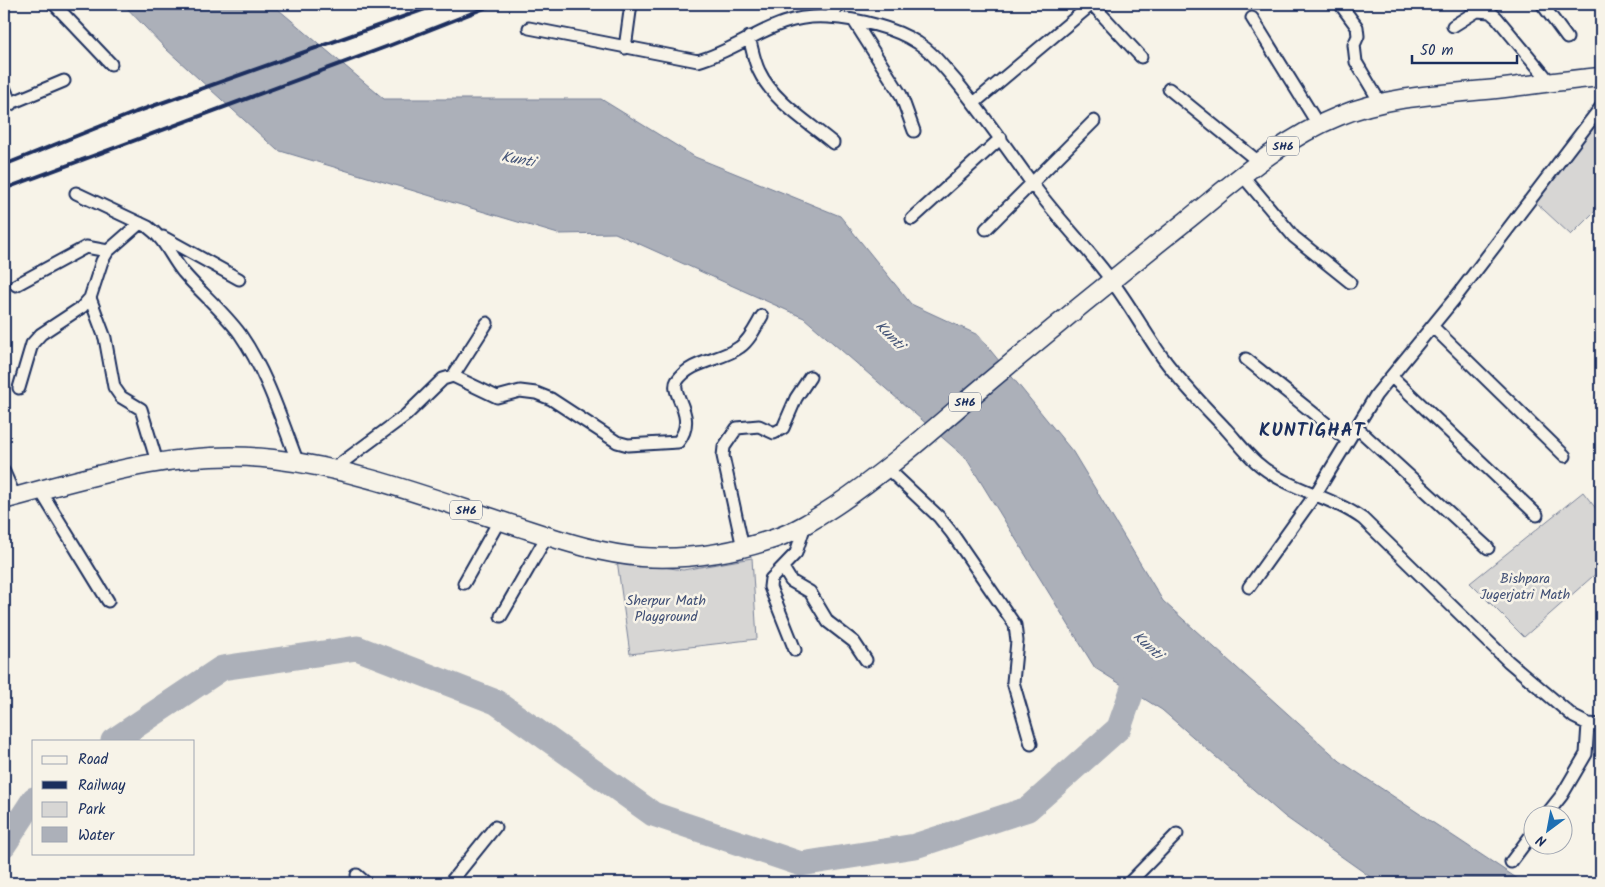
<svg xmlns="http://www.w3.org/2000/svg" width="1605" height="887" font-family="Kalam,sans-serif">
	<rect width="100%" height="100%" fill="#f7f3e8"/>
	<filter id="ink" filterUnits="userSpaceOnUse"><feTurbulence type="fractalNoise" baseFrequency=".02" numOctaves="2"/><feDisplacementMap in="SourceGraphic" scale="10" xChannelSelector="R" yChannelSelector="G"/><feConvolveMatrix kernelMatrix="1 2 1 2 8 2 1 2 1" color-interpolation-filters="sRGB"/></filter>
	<g filter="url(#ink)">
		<path fill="#d7d6d4" stroke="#798299" d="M1601,113V205L1571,235L1532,199Z
			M1583,492L1601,515V569L1524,637L1470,583Z
			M752,558L757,639L630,654L617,560L683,570Z"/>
		<path fill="#acb0b9" stroke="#727c95" d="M123,4H272L384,99H601L695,157L840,216L911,304L978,335L1073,452L1163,601L1340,761L1524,883H1379L1284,816L1162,710L1095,668L966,458L804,318L615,233L558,234L277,150L166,49Z"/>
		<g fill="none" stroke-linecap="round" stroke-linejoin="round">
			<path stroke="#acb0b9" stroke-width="25" d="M113,741L222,668L357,648L496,702L653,814L801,864L915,846L1028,809L1119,728L1140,668L1137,661
				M4,845L34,799"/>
			<defs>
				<path id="street" d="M54,4L111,64
					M1092,4L1141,57
					M1340,4L1357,27L1358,36L1354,45L1356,62L1381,104
					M1542,4L1567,38
					M829,17L840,4
					M1252,18L1319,126
					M854,21L901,95L914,131
					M1453,26L1477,11L1490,12L1497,18L1550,82
					M529,28L698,61C745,48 774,13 828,17C857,19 894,27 918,43C934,53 944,68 956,81C983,114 1007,148 1031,182C1055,216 1086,246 1111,280C1130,305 1145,333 1163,358C1182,384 1204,406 1226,429C1236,440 1245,452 1256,462C1287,490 1330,495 1363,519L1508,661L1574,717L1588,724L1601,725
					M749,37C752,48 754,61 759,71C773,101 808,122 833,143
					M625,48L631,4
					M4,87L11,104
					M1169,89L1260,163
					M974,103L1092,4
					M4,106L64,81
					M1242,175L1294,237L1350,282
					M76,193L148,227C165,239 170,256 183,272C201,293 223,311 240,334C267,373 281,419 298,463
					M912,219L1001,138
					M986,229L1094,121
					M163,237L239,279
					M16,285L86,247L108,251
					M90,298L105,338L114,387L121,397L141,409L157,462
					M1433,327L1565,456
					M1246,359L1348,441
					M453,376L487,323
					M1392,377L1537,515
					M19,388L32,344L41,334L82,307L90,298L102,261L108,251L140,223
					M1356,427L1488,548
					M888,469L939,517L951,532L1015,625L1017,641L1013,682L1031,744
					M332,470L406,415L443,379L453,376L497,397L520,391L536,393L551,399L617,442L628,445L678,442C699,416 669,394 677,381C691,360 721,361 740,347C750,340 756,326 762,316
					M4,472L15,497
					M40,490L108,601
					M743,548L723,456L724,447L737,428L759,426L774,433L783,428L796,398L810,377
					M783,568L791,581L810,592L828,622L854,642L866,660
					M464,583L499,521
					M1249,587L1315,495L1376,395L1456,297L1601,107
					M501,616L547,536
					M795,650L770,587L771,579L796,553L805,525
					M1547,814L1562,795L1586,754L1588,724
					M1511,862L1532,834
					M357,875L366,883
					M450,883L495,827
					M1129,883L1177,834"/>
				<path id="primary" d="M4,500C92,476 180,448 273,459C361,469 446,504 529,530C565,542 604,554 641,557C685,560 731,553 773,539C795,532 815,519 835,506C884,473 928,434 973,395C1043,336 1114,278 1186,221C1233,183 1281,139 1339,116C1387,96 1444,94 1496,89C1531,85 1566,80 1601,77"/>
			</defs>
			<use href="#street" stroke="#1b2f5e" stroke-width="15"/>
			<use href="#primary" stroke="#1b2f5e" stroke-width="21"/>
			<use href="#street" stroke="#f7f3e8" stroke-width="11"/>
			<use href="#primary" stroke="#f7f3e8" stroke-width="18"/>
			<path stroke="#1b2f5e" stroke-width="4" d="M4,165L136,112L439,4
				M4,189L391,45L495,4"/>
		</g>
	</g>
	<g text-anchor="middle" stroke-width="5" stroke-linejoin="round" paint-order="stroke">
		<g fill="#f7f3e8" stroke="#5d6a87" stroke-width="1">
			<rect x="1267" y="136.5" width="32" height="19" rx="4"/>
			<rect x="949" y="392.5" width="32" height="19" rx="4"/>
			<rect x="450" y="500.5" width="32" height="19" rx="4"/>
		</g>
		<g font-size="12" font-weight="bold" fill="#1b2f5e">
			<text x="1283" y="150">SH6</text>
			<text x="965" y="406">SH6</text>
			<text x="466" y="514">SH6</text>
		</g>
		<g font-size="14" fill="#415076" stroke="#f7f3e8">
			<text x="1525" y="583">Bishpara<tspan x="1525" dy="16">Jugerjatri Math</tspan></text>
			<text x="666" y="605">Sherpur Math<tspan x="666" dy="16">Playground</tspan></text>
		</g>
		<g font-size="15" font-style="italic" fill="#465679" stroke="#f7f3e8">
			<text transform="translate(518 159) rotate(10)" y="5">Kunti</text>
			<text transform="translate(890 335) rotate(45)" y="5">Kunti</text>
			<text transform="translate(1148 645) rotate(42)" y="5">Kunti</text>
		</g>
		<g font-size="19" font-weight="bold" letter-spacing="1" fill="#1b2f5e" stroke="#f7f3e8">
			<text x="1312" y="436">KUNTIGHAT</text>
		</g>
	</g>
	<rect width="1605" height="887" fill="none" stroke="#f7f3e8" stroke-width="20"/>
	<rect x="10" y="10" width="1585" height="867" fill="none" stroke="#1b2f5e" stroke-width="2" filter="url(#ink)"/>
	<rect x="32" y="740" width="162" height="115" fill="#f7f3e8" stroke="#9fa5b1"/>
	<rect x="42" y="756" width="25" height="8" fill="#f7f3e8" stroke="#9fa5b1"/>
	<text x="78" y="764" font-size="15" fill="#1b2f5e">Road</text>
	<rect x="42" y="781" width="25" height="8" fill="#1b2f5e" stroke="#9fa5b1"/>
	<text x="78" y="790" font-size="15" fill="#1b2f5e">Railway</text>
	<rect x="42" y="802" width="25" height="15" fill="#d7d6d4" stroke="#9fa5b1"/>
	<text x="78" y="814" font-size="15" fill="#1b2f5e">Park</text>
	<rect x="42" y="827" width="25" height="15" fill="#acb0b9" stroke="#9fa5b1"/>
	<text x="78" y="840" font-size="15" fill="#1b2f5e">Water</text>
	<g transform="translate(1548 830) rotate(212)"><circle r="24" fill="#f7f3e8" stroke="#9fa5b1"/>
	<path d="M0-4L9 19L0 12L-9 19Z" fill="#1f6fb2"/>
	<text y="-8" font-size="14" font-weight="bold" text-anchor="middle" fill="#1b2f5e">N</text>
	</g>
	<path d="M1412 55v8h105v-8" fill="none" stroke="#1b2f5e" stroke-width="2.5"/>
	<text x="1420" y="55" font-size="15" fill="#1b2f5e" stroke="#f7f3e8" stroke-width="4" paint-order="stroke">50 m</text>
</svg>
